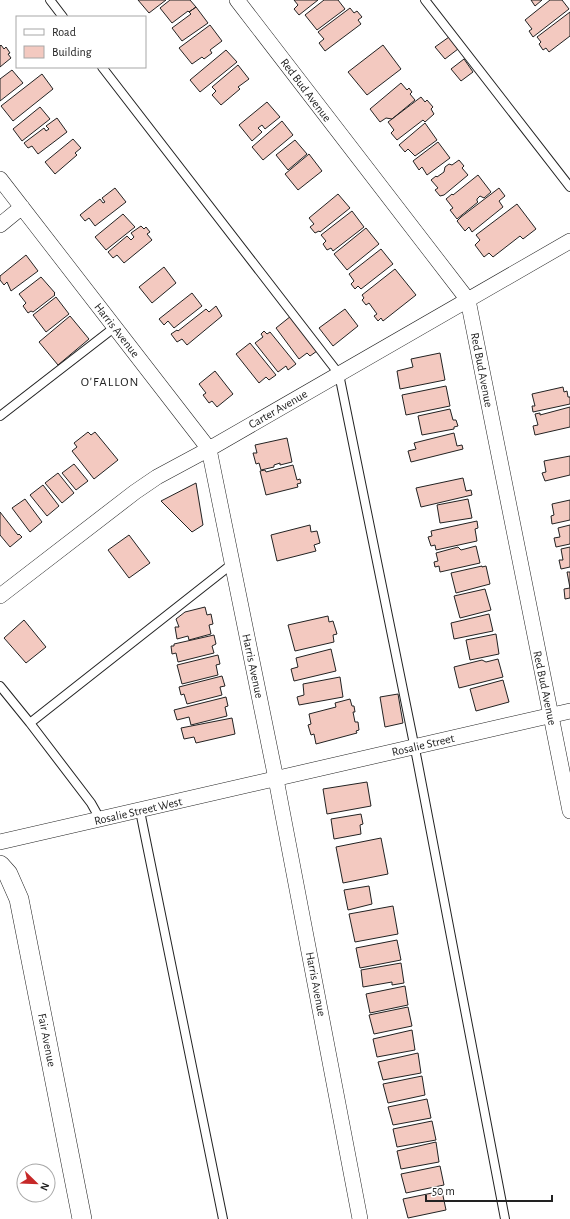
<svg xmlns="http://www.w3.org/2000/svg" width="570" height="1219" font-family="'Alegreya Sans',sans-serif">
	<rect width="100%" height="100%" fill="#fff"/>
	<path fill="#f3c9c0" stroke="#222" d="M138,0H166L149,13Z
		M170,0H190L196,7L189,12L188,11L172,23L160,8Z
		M294,0H318L299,15L294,9L298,5Z
		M324,0H338L345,9L317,30L305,15Z
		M531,0H542L535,6Z
		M550,0H562L569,9L533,37L529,31L532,29L525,20Z
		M196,7L208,23L182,41L172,28L191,14L189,12Z
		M350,8L354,13L357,11L362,17L358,20L361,24L325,51L319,43L324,39L318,32Z
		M570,12V36L549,52L546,48L543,50L539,44L541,42L537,37Z
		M210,25L222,41L210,50L212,53L204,59L202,57L192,64L179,48Z
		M449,37L458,49L445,59L435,47Z
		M1,45L4,49L6,47L10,53L8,54L11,58L0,67V46Z
		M383,45L401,69L367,95L348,72Z
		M226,50L237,62L200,92L190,80Z
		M464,59L473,72L461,81L451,69Z
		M238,65L249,79L238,87L240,89L221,105L212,95L216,91L212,87Z
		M12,70L23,83L0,101V79Z
		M42,74L53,89L13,121L1,106Z
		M401,83L407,90L409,88L412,92L410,94L415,100L392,119L386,118L380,122L370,109Z
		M421,97L425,102L427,100L433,107L431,109L434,114L425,122L423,120L397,140L391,133L394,130L388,122Z
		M267,102L280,117L265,129L262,125L258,128L262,132L252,141L239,125Z
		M40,107L50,119L22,141L13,129Z
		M57,118L67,132L38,154L32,146L28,148L24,143L44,128L46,131L49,129L46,126Z
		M282,121L293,135L263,160L252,147Z
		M425,123L437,140L415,156L408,149L405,152L399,145Z
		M73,139L81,148L75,153L77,155L55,174L45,162Z
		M295,140L307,154L288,170L276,155Z
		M438,142L450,158L427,175L422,167L419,170L413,161Z
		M309,154L322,171L298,190L285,174Z
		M459,160L464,166L462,168L468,175L444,195L440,196L435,190L438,188L431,180L436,176L437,177L444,172L445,167L449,164L452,165Z
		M478,175L491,192L484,198L480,196L477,199V201L478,202L457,219L450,210L453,208L446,199L452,194L453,195Z
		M115,188L126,202L95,226L89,218L85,221L80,215L100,199L103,203L105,202L102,198Z
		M499,188L505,196L499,201L503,207L472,232L469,227L465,231L457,221L461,217Z
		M338,194L350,208L320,232L319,231L315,233L310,227L314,224L309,218Z
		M517,204L536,229L523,239L520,236L493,257L489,253L484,257L475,245L480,240L476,235Z
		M352,211L364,227L333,251L331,248L327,250L323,244L326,241L321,235Z
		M123,214L135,227L106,250L95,237Z
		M141,226L144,229L146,227L150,232L147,234L152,240L124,263L117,255L113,258L108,252L127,236L131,240L134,237L131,233Z
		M366,228L379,244L347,270L334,254Z
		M381,249L393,264L361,289L358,286L355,289L351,284L354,281L349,274Z
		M26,255L38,271L11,291L7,282L4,285L0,280V276Z
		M164,267L176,283L152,303L139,287Z
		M395,269L416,295L383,321L381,318L378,321L374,316L377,314L369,303L366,305L362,300L364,298L362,295Z
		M41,277L55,293L54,294L55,295L33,312L31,311L28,313L23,306L26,303L19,294Z
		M192,293L202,306L174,328L168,321L164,325L159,319Z
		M56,297L69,314L46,332L33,315Z
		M216,306L222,316L187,345L182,339L177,342L171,334L177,330L178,331L206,309L209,312Z
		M345,309L358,326L333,346L319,328Z
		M70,316L89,339L58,365L39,342Z
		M291,316L317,351L310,356L307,353L299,359L276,328Z
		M264,331L267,334L270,332L296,364L288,370L286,366L278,372L255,343L263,337L261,334Z
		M250,343L276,375L269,380L266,377L259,383L236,354Z
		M440,353L445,380L400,389L397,371L413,367L411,359Z
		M215,371L233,394L217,407L212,401L209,403L203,395L206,393L199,384Z
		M446,386L450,406L406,415L402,395Z
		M563,387L564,392L567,391L568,397H570V404L533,412L532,406H535L532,394Z
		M570,407V427L535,435L533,426L538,425L535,414L540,413V415Z
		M450,409L453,420H456L458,426L454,427V429L422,435L418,416Z
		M88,432L91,435L95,432L118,460L94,479L72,451L77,447L74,443Z
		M454,433L457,446L462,445L463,449L411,462L408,451L416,449L414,443Z
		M287,438L292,462L280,465V463L274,465V467L261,470L259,463L256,464L253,453H257L255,445Z
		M570,456V475L545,481L542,473L546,472L544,461Z
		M74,464L88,481L76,490L62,473Z
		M293,465L297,480L300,479L301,483L297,484L298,487L266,495L260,471L265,470L266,472Z
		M58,473L74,493L62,503L45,483Z
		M463,478L466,491L471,490L472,495L421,507L416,488Z
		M196,483L203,525L192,532L161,501Z
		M43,485L59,506L47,516L30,495Z
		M25,499L42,522L30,532L12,508Z
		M468,499L472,518L440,523L437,505Z
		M570,500V520L552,524L551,516L554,515L552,504Z
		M0,512L18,535L19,534L22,537L10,547L0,535Z
		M477,521L478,528L475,529L477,541L436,550L435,545L431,546L428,537L432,536L431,531Z
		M310,525L311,532L317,531L320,543L314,545L316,551L277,561L271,535Z
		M570,525V544L556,547L554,538L560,537L558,528Z
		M129,535L150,563L129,578L108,550Z
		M476,546L480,563L440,572L439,566L435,567L434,562L438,561L436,553L458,547L461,550Z
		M570,547V567L561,569L559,560H563L561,549Z
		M482,566V567L486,566L490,584L456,593L451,573Z
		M567,572H570V598L565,599L564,589L570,588Z
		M485,589L491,610L460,618L454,596Z
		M205,607L207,615L211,614L213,624L209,625L211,634L189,640L188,636L177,639L175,627H179L176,619L185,612Z
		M489,614L493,631L454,639L451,623Z
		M328,616L329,622L333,621L337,634L333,635L334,642L295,651L288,625Z
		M24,620L46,647L26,663L4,638Z
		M496,634L499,654L470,660L466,640Z
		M214,635L216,644L212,646L214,653L178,662L176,653L172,654L171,646H174V644Z
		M331,649L336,671L294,681L291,669L298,667L296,658Z
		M218,655L220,664L216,665L218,675L182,684L177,665Z
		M498,659L503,677L459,688L454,667L482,660L486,662Z
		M222,676L225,686L220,687L222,695L187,704L184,694L181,695L179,687Z
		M340,677L343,697L299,705L297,697L304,695L303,684Z
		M503,680L509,702L476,711L470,689Z
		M398,694L403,723L385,727L380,697Z
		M226,697L228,706L225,707L227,716L191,725L189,717L177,720L174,710Z
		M350,699L352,706H354L355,712H353L355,722H358L359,730L356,731L357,733L316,744L314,734L311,735L308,725L311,724L309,714L336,707L335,703Z
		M232,718L235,734L196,743L194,737L184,739L181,728Z
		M367,782L371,806L327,814L323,789Z
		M361,814L363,824L360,825L361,834L334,839L331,819Z
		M381,838L388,874L343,883L336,847Z
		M369,886L372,904L348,910L344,890Z
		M393,906L398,934L355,942L349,914Z
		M397,940L401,960L360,968L356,948Z
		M401,963L404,983L392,985V982L363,987L361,970Z
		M405,986L408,1005L370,1013L366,994Z
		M408,1007L412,1026L374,1034L369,1015Z
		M412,1030L415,1050L377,1057L373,1039Z
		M418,1053L421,1073L383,1080L378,1062Z
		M422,1076L425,1095L388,1103L383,1084Z
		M427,1099L431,1118L393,1125L388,1107Z
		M432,1121L436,1140L397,1147L393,1129Z
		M436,1142L439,1162L401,1169L397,1151Z
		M440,1166L444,1185L406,1193L401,1174Z
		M442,1191L446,1210L408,1218L403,1199Z"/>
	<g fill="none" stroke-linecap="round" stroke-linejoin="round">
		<defs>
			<path id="service" d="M50,0L63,17
				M425,0L570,187
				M102,67L339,374L417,759L505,1219
				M0,416L115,327
				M0,686L30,723L232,564
				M30,723L91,803L100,819
				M140,811L223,1219"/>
			<path id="minor" d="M237,0L468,300L570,811
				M0,179L209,449L276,779L360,1219
				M0,225L22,207
				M0,596L135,492L157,477L209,449L570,241
				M0,842L570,711"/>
			<path id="tertiary" d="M0,865L8,874L19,899L82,1219"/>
		</defs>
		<use href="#service" stroke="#222" stroke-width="10"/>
		<use href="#minor" stroke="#222" stroke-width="16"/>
		<use href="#tertiary" stroke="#222" stroke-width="20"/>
		<use href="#service" stroke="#fff" stroke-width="8"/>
		<use href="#minor" stroke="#fff" stroke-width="15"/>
		<use href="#tertiary" stroke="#fff" stroke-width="19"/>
	</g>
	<g text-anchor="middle" stroke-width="3" stroke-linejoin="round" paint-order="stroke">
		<g font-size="12" fill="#222" stroke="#fff">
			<text transform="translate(306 90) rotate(53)" y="4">Red Bud Avenue</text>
			<text transform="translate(117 330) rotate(52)" y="4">Harris Avenue</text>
			<text transform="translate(482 370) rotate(79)" y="4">Red Bud Avenue</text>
			<text transform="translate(278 409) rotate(-30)" y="4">Carter Avenue</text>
			<text transform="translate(253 666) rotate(78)" y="4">Harris Avenue</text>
			<text transform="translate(545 688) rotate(78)" y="4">Red Bud Avenue</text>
			<text transform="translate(423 745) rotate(-13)" y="4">Rosalie Street</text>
			<text transform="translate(138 811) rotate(-13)" y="4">Rosalie Street West</text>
			<text transform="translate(316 984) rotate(79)" y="4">Harris Avenue</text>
			<text transform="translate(47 1040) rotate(79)" y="4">Fair Avenue</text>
		</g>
		<g font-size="13" letter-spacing="1" fill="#222" stroke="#fff">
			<text x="110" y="386">O'FALLON</text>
		</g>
	</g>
	<rect x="16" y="16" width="130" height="52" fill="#ffffff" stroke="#a7a7a7"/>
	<rect x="24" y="29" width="20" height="6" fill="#ffffff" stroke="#a7a7a7"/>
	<text x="52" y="36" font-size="12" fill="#222222">Road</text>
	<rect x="24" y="46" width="20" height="12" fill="#f3c9c0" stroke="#a7a7a7"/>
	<text x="52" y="56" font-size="12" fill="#222222">Building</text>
	<g transform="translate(36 1183) rotate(113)"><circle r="19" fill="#ffffff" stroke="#a7a7a7"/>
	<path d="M0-3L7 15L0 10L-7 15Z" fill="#c62828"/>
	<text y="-6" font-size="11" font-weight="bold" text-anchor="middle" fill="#222222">N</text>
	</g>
	<path d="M426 1195v6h126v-6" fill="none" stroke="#222222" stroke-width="2"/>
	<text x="432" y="1195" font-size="12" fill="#222222" stroke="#ffffff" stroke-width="3" paint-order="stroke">50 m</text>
</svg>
